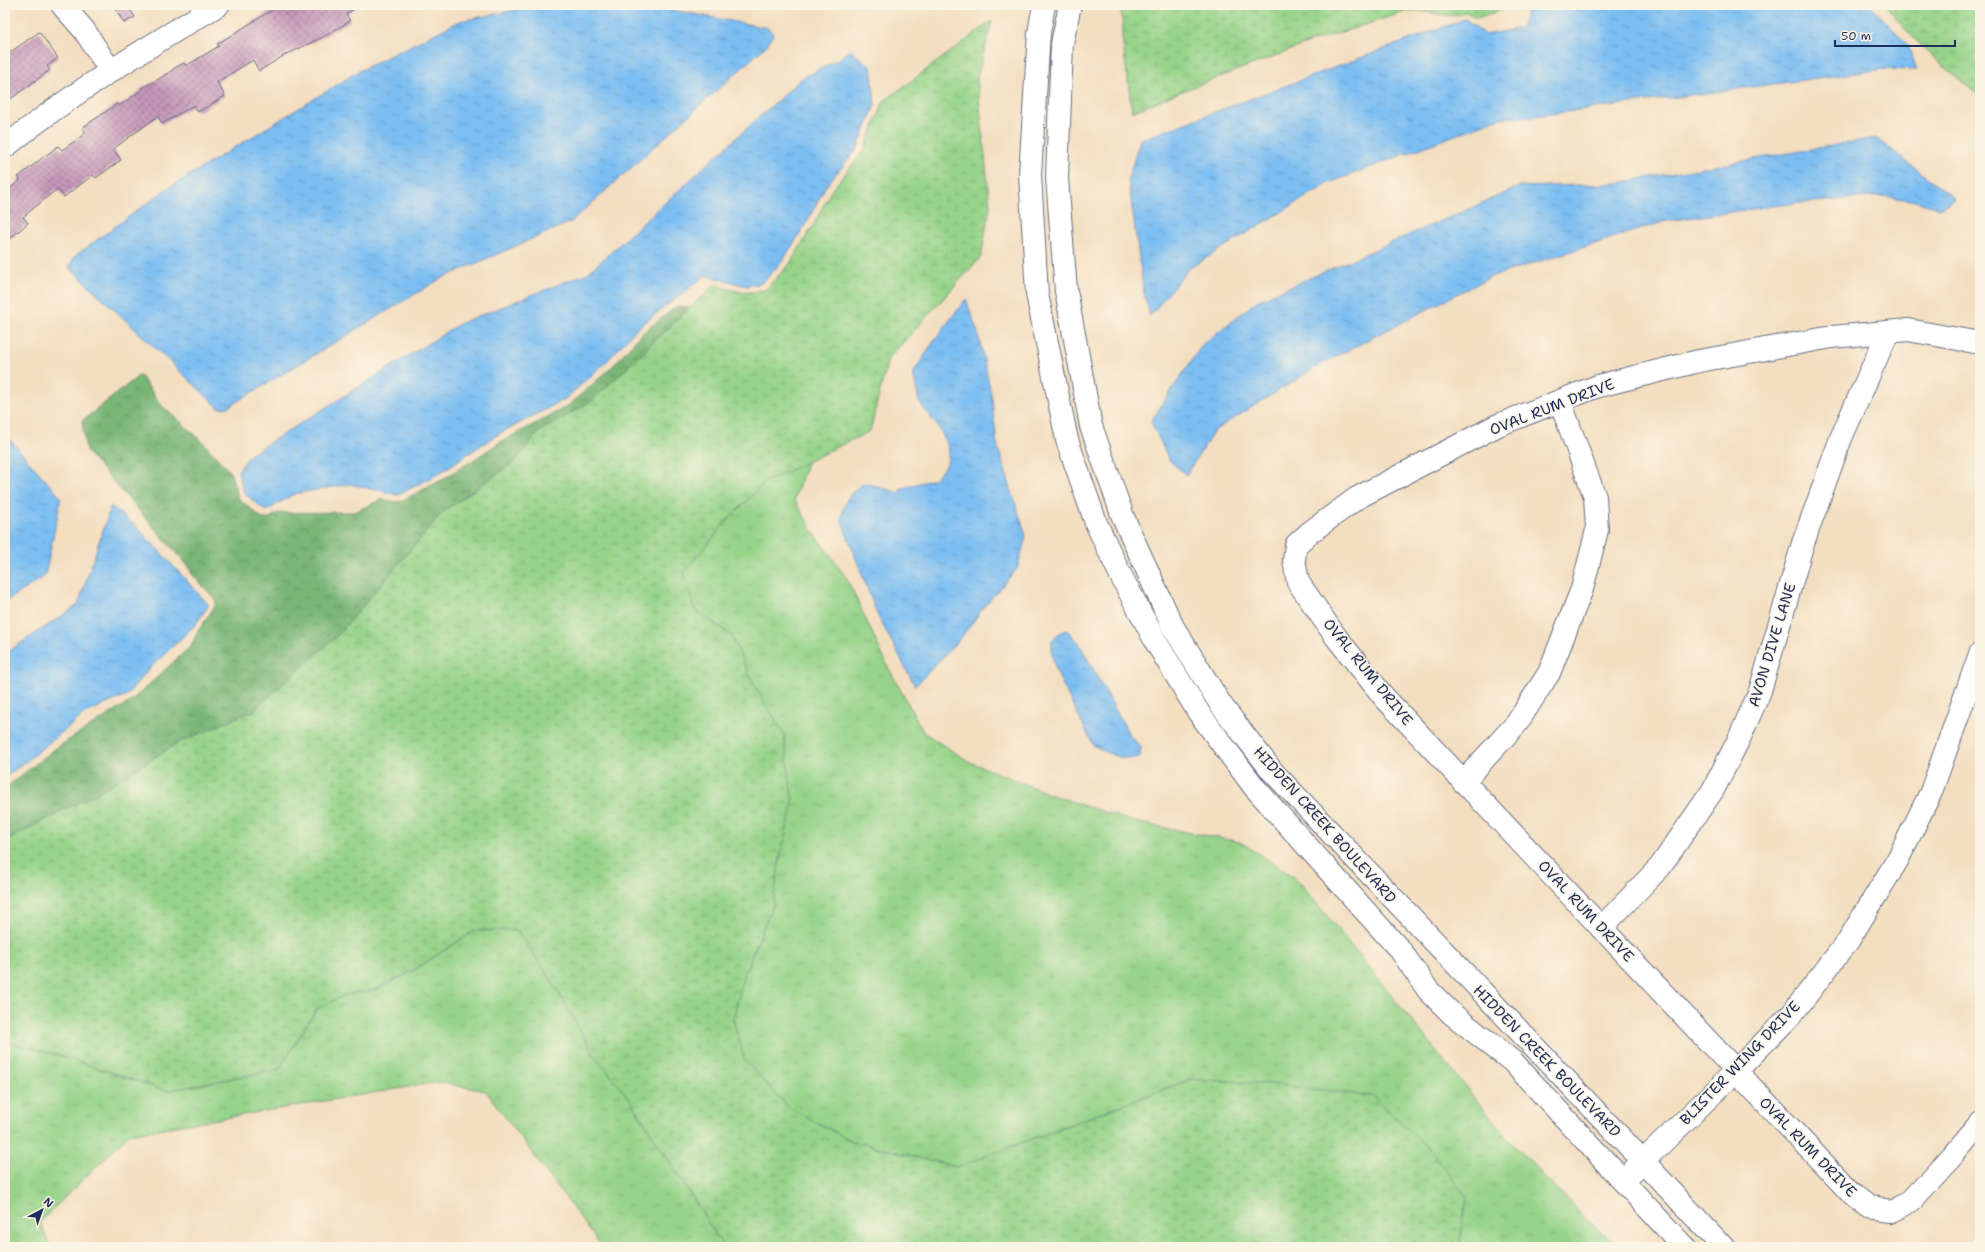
<svg xmlns="http://www.w3.org/2000/svg" width="1985" height="1252" font-family="'Shantell Sans',sans-serif">
	<defs>
		<pattern id="grass-tufts" width="24" height="20" patternUnits="userSpaceOnUse"><rect width="24" height="20" fill="#97d48a"/><path d="M3 7l-1-3M5 7V3M7 7l1-3M15 17l-1-3M17 17v-4M19 17l1-3" fill="none" stroke="#82b67a"/></pattern>
		<pattern id="forest-crowns" width="20" height="18" patternUnits="userSpaceOnUse"><rect width="20" height="18" fill="#79b676"/><path d="M2 6a3 3 0 1 1 6 0M12 15a3 3 0 1 1 6 0" fill="none" stroke="#629464"/></pattern>
		<pattern id="wetland-marsh" width="20" height="14" patternUnits="userSpaceOnUse"><rect width="20" height="14" fill="#97d48a"/><path d="M1 5h8M5 5V1M11 12h8M15 12V8" fill="none" stroke="#82b67a"/></pattern>
		<pattern id="water-ripples" width="26" height="14" patternUnits="userSpaceOnUse"><rect width="26" height="14" fill="#7cbef2"/><path d="M2 4q2-2 4 0t4 0M15 11q2-2 4 0t4 0" fill="none" stroke="#659bc7"/></pattern>
		<pattern id="building-cross-hatch" width="8" height="8" patternUnits="userSpaceOnUse"><rect width="8" height="8" fill="#c698b9"/><path d="M0 0l8 8M0 8l8-8" fill="none" stroke="#a07c9a"/></pattern>
	</defs>
	<rect width="100%" height="100%" fill="#fcf5e5"/>
	<filter id="ink" filterUnits="userSpaceOnUse"><feTurbulence type="fractalNoise" baseFrequency=".025" numOctaves="2"/><feDisplacementMap in="SourceGraphic" scale="8" xChannelSelector="R" yChannelSelector="G"/><feConvolveMatrix kernelMatrix="1 2 1 2 8 2 1 2 1" color-interpolation-filters="sRGB"/></filter>
	<filter id="wash" filterUnits="userSpaceOnUse"><feTurbulence type="fractalNoise" baseFrequency=".012" numOctaves="4" result="noise"/><feDisplacementMap in="SourceGraphic" scale="16" xChannelSelector="R" yChannelSelector="G"/><feGaussianBlur stdDeviation="0.9" result="paint"/><feColorMatrix in="noise" values="0 0 0 0 0 0 0 0 0 0 0 0 0 0 0 0 0 1.4 0 .05"/><feComposite in="paint" operator="in"/></filter>
	<g filter="url(#wash)">
		<rect width="100%" height="100%" fill="#f3dec0"/>
		<path fill="url(#grass-tufts)" stroke="#598274" d="M808,461L794,499L812,530L847,579L888,667L924,733L970,762L1052,795L1134,822L1240,842L1297,879L1507,1138L1585,1218L1619,1247H1459L1467,1197L1191,1079L957,1167L852,1141L789,1108L745,1061L733,1019L744,975L773,904L780,857L784,734L755,687L731,635L694,609L684,572L724,524L764,483Z
			M517,930L552,981L593,1053L631,1101L724,1247H602L486,1091L438,1082L129,1134L40,1222L50,1247H5V1041L61,1056L167,1091L279,1069L317,1009L344,995L376,990L414,970L474,931Z"/>
		<path fill="url(#forest-crowns)" stroke="#4a726a" d="M676,307H691L592,401L540,431L514,462L443,512L338,635L253,711L178,743L99,792L5,841V786L9,785L56,748L131,701L191,646L197,633L216,604L215,599L192,574L189,567L86,451L82,421L140,375L161,405L200,439L230,472L239,499L263,519H268L278,513L355,512L382,499L396,502L401,501L442,480L499,443L568,406L611,368L640,335Z"/>
		<path fill="url(#wetland-marsh)" stroke="#598274" d="M1120,5H1521L1476,18L1466,12L1454,16L1411,10L1317,40L1175,94L1132,112L1122,37L1123,27Z
			M1886,5H1980V96C1946,69 1911,40 1886,5Z
			M992,21L977,78L990,206L981,257L888,359L870,431L764,483L724,524L684,572L694,609L731,635L755,687L784,734L793,805L780,857L773,904L744,975L733,1019L745,1061L789,1108L852,1141L957,1167L1191,1079L1271,1084L1373,1096L1431,1151L1467,1197L1459,1247H724L631,1101L593,1053L552,981L517,930L474,931L414,970L375,990L344,995L317,1009L279,1069L167,1091L61,1056L5,1041V841L99,792L178,743L253,711L338,635L443,512L514,462L540,431L592,401L714,285L744,293L765,290L789,265L813,226L831,191L864,151L882,107L883,102Z"/>
		<path fill="url(#water-ripples)" stroke="#4c76a8" d="M541,5H645L768,28L773,34L767,45L571,222L440,279L228,407L219,408L69,267L75,256L164,191L361,70L460,21Z
			M1529,5H1870L1907,44L1917,70L1885,69L1528,117L1500,118L1329,183L1188,269L1150,316L1144,294L1128,179L1140,140L1465,19L1485,35L1521,28Z
			M850,50L871,67L875,105L857,149L825,187L807,222L782,262L762,283L747,286L706,275L635,330L606,362L565,399L495,436L438,474L398,495L350,484L294,494L266,511L244,493L238,471L250,455L461,323L588,273L801,79L839,59Z
			M1876,138L1955,199L1939,208L1911,200L1882,196L1780,205L1666,221L1490,277L1323,363L1215,430L1186,475L1169,460L1151,421L1202,345L1257,301L1519,187L1611,184Z
			M966,299L977,330L985,365L992,399L997,445L1026,536L1017,569L986,604L960,639L915,686L877,614L841,519C845,501 849,491 866,483L899,493L901,491L900,489L934,479L947,465L949,448L939,428L919,402L913,373L939,334Z
			M5,434L61,498L45,576L5,602Z
			M111,506L140,530L209,605L195,625L146,672L127,695L86,713L5,778V654L78,605Z
			M1067,630L1079,643L1130,736L1141,747L1140,757C1123,761 1108,754 1093,745L1057,673L1052,656V640L1058,634Z"/>
		<g id="blocks">
			<path fill="url(#building-cross-hatch)" d="M113,5H127L135,17L124,23Z
				M280,5H361L346,14L350,21L323,37L290,53V52L259,71L253,60L217,82L225,96L198,112L194,105L162,124L158,116L113,149L121,160L96,178L93,175L64,197L57,189L23,217L28,223L5,243V193L20,180L18,177L58,146L62,150L82,136L86,132L82,128L117,104L119,106L142,90L141,88L152,83L173,70V69L184,63L186,66L219,46L217,44Z
				M39,32L58,58L47,66L50,70L5,103V56Z"/>
		</g>
	</g>
	<g filter="url(#ink)">
		<use href="#blocks" fill-opacity="0" stroke="#676c80" stroke-width="1"/>
		<g fill="none" stroke-linecap="round" stroke-linejoin="round">
			<defs>
				<path id="minor" d="M62,5L84,30L110,70
					M1044,5L1039,33L1030,174L1037,294L1067,440L1096,523L1121,576L1156,642L1199,713L1255,788L1401,951L1428,990L1452,1014L1512,1061L1684,1247
					M1070,5L1062,44L1057,178L1066,291L1091,426L1123,517L1172,625L1221,705L1273,772L1643,1161L1723,1247
					M5,147C73,92 143,50 218,5
					M1980,343L1908,330L1832,337L1699,361L1598,386L1498,425L1357,498L1309,533L1296,545L1294,560L1298,582L1336,637L1384,697L1852,1194L1869,1207L1892,1210L1911,1201L1954,1154L1980,1123
					M1463,782L1517,723L1549,673L1582,589L1597,530L1595,497L1560,401
					M1601,928L1660,867L1713,790L1739,739L1760,691L1803,543L1841,438L1888,332
					M1633,1171L1736,1071L1792,1014L1848,941L1898,859L1931,792L1980,654"/>
			</defs>
			<use href="#minor" stroke="#676c80" stroke-width="24"/>
			<use href="#minor" stroke="#fff" stroke-width="22"/>
		</g>
	</g>
	<g text-anchor="middle" stroke-width="3" stroke-linejoin="round" paint-order="stroke">
		<g font-size="15" fill="#1b2f5e" stroke="#fcf5e5">
			<text transform="translate(1552 407) rotate(-21)" y="5">OVAL RUM DRIVE</text>
			<text transform="translate(1772 645) rotate(-73)" y="5">AVON DIVE LANE</text>
			<text transform="translate(1368 672) rotate(51)" y="5">OVAL RUM DRIVE</text>
			<text transform="translate(1325 825) rotate(48)" y="5">HIDDEN CREEK BOULEVARD</text>
			<text transform="translate(1586 911) rotate(47)" y="5">OVAL RUM DRIVE</text>
			<text transform="translate(1547 1061) rotate(46)" y="5">HIDDEN CREEK BOULEVARD</text>
			<text transform="translate(1740 1063) rotate(-46)" y="5">BLISTER WING DRIVE</text>
			<text transform="translate(1808 1147) rotate(46)" y="5">OVAL RUM DRIVE</text>
		</g>
	</g>
	<rect width="1985" height="1252" fill="none" stroke="#fcf5e5" stroke-width="20"/>
	<g transform="translate(42 1210) rotate(41)" stroke="#fcf5e5" stroke-width="3" paint-order="stroke">
	<path d="M0-3L7 15L0 10L-7 15Z" fill="#1b2f5e"/>
	<text y="-6" font-size="11" font-weight="bold" text-anchor="middle" fill="#1b2f5e">N</text>
	</g>
	<path d="M1835 40v6h120v-6" fill="none" stroke="#1b2f5e" stroke-width="2"/>
	<text x="1841" y="40" font-size="12" fill="#1b2f5e" stroke="#fcf5e5" stroke-width="3" paint-order="stroke">50 m</text>
</svg>
